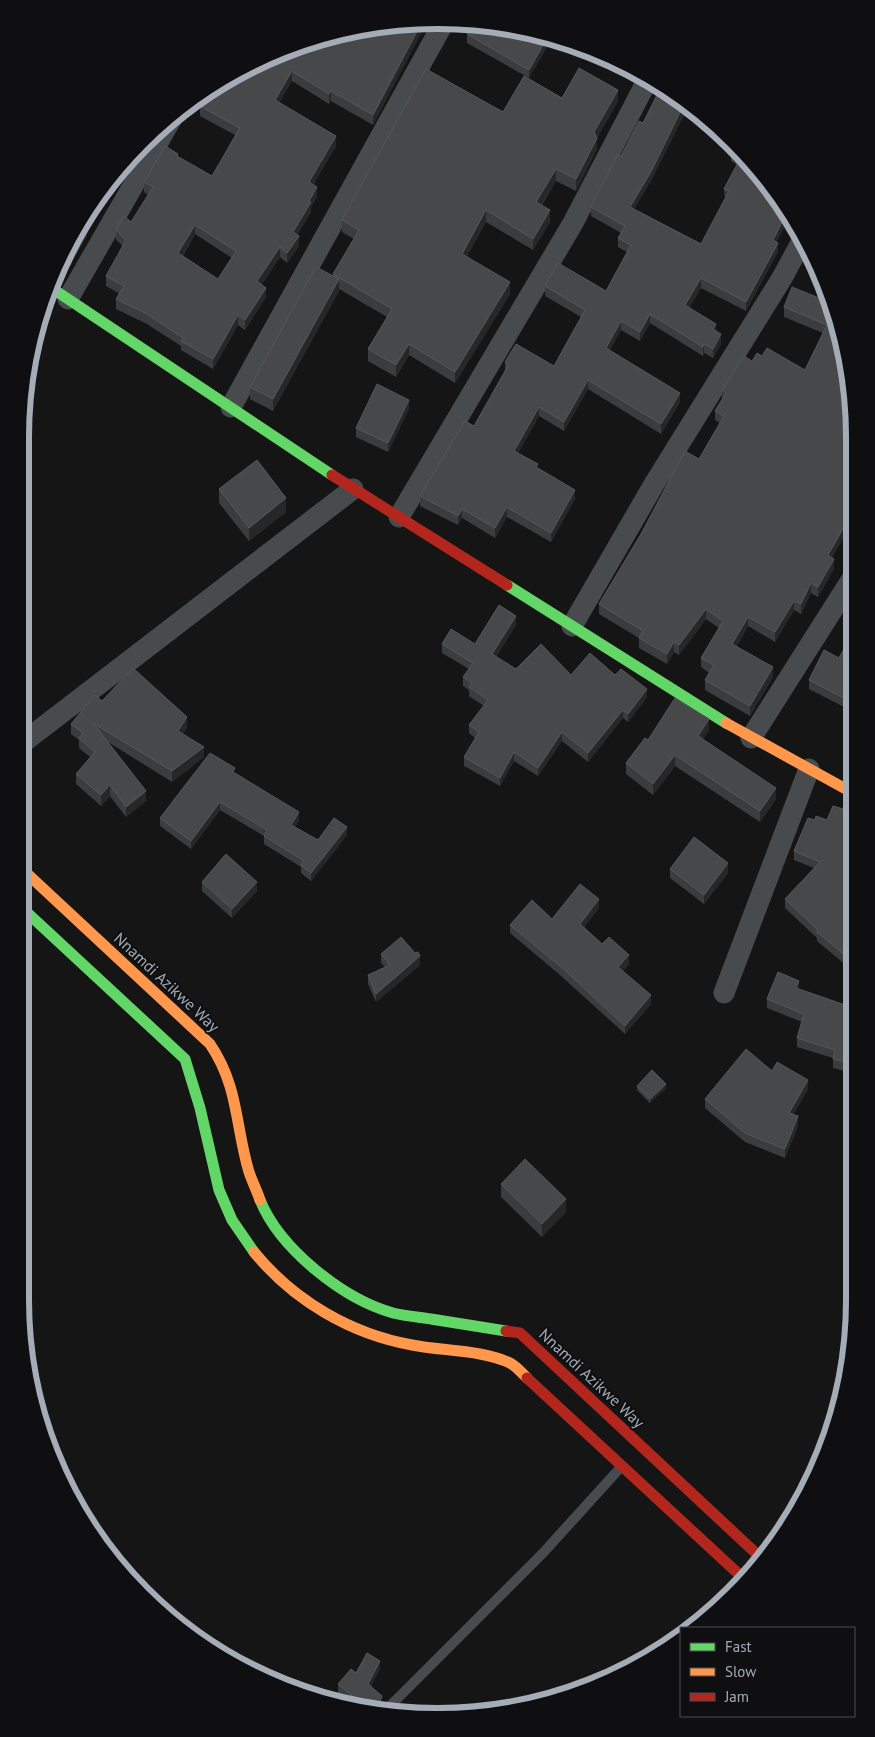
<svg xmlns="http://www.w3.org/2000/svg" width="875" height="1737" font-family="'PT Sans',sans-serif">
	<rect width="100%" height="100%" fill="#151515"/>
	<g fill="none" stroke-linecap="round" stroke-linejoin="round">
		<path stroke="#484b4e" stroke-width="10" d="M387,1709L543,1553L621,1467"/>
		<path stroke="#484b4e" stroke-width="21" d="M68,299L173,116
			M231,407L444,22
			M399,517L573,223L648,79
			M572,626L653,486L782,278L802,241
			M751,738L852,579
			M21,744L353,489
			M724,993L809,769"/>
		<path stroke="#63d668" stroke-width="11" d="M50,287L332,475
			M507,585L726,723
			M20,906L185,1059L200,1108L219,1190L232,1220L254,1252
			M260,1200C280,1249 343,1299 393,1313C405,1316 418,1317 431,1319C456,1323 481,1327 506,1331"/>
		<path stroke="#ff974d" stroke-width="11" d="M726,723L853,793
			M20,867L210,1044C239,1087 235,1125 249,1172C252,1181 257,1191 260,1200
			M254,1252C294,1301 351,1334 412,1345C442,1351 483,1350 510,1363C516,1366 522,1373 527,1378"/>
		<path stroke="#b3261e" stroke-width="11" d="M332,475L507,585
			M506,1331L520,1333L760,1557
			M527,1378L744,1579"/>
	</g>
	<path fill="#3b3c3d" fill-rule="evenodd" d="M427,22L373,125L331,101L329,104L292,81L279,102L336,146L313,185L317,197L311,207V212L297,235L299,246L287,263L280,257L262,284L266,297L245,330L238,325L213,369L181,350V346L147,324L116,309V299L120,294L106,286V276L123,246L116,240V230L131,222L148,195L144,192V182L212,176L235,135L200,116V106L383,24ZM195,234L232,258L218,279L183,256Z
		M467,34L547,47L529,78L467,43Z
		M661,87L689,105L652,179L634,209L701,244L725,199L724,189L737,165L731,161V152L733,148L789,218L776,242L778,252L746,311L701,288L689,308L716,331L721,344L713,358L704,353L703,356L650,323L640,341L621,330L610,350L680,402L661,434L588,389L564,431L539,416L518,453L575,499L551,542L507,517L495,538L462,518L458,525L420,506V496L474,426L505,371V362L554,366L581,317L545,296V286L606,291L627,252L618,247V238L621,233L591,216V207L643,123Z
		M562,98L618,101L597,138V149L576,191L556,181L542,205L550,222L533,250L486,222L467,256L510,294L455,383L409,355L396,377L368,361V349L387,317L339,289V291L273,411L250,399V387L333,276V274L354,239L342,232V220L503,112Z
		M82,222L87,236L75,256L65,250Z
		M819,298L851,383L832,558L834,569L818,597L811,593L801,614L794,610L775,642L748,626L737,646L773,677L750,716L705,690V680L709,673L701,667V658L719,628L706,619L679,655L674,652L667,664L639,648V638L599,614V604L699,459L720,423L715,420V411L722,400V390L752,361L762,356L805,370L823,333L784,317V307Z
		M409,409L388,452L356,437V428Z
		M219,489L286,512L249,541L219,503Z
		M852,598V618L848,616V606Z
		M516,625L496,657L516,669L571,675H615L647,697L628,722L623,718L588,762L562,741L538,776L514,761L500,786L464,766V757L475,738L469,733V725L484,706L469,696V690L463,686V677L469,669L442,653V644H475Z
		M852,634V725L844,721V711L846,708L809,689V680L839,658Z
		M102,701L187,727L183,734L204,757L172,782L108,742L146,801L126,817L110,796L101,806L76,784V774L90,757L79,748V740L71,734V724Z
		M709,730L703,739L776,799L760,822L675,766L653,795L626,774V763L648,740Z
		M235,773L299,820L295,827L318,840L347,835L311,881L301,873V867L264,844V836L220,810L191,849L160,826V818Z
		M853,812V959L847,966L817,941V938L785,908V899L814,868L794,860V851L815,820H827Z
		M670,869L728,873L704,904L670,878Z
		M202,882L257,891L232,918L202,891Z
		M599,908L584,927L602,944L629,964L623,971L651,1004L625,1034L560,975L510,933V925L552,919Z
		M381,954L420,965L376,1002L368,984V975L385,967L381,963Z
		M853,986V1073L833,1068V1058L797,1047V1038L802,1022L767,1008V999L799,990L845,1005Z
		M772,1071L808,1089L793,1115L798,1126L785,1158L745,1142L705,1108V1099Z
		M637,1086L666,1088L650,1103L637,1090Z
		M501,1184L566,1212L542,1237L501,1197Z
		M380,1669L371,1686L383,1706L399,1710L357,1709L338,1693V1684L356,1673Z"/>
	<path fill="#272728" d="M422,22H427L373,125V115Z
		M547,38V47L529,78V70Z
		M292,71V81L275,110V100Z
		M618,90V101L597,138V149L576,191V179L594,132Z
		M331,91V101L329,104V94Z
		M685,102L689,105L652,179L630,216V207Z
		M336,136V146L309,192V182Z
		M556,169V181L536,213V202Z
		M317,187V197L311,207V212L293,242V232L309,201Z
		M486,210V222L462,265V254Z
		M550,210V222L533,250V239Z
		M786,214L789,218L773,249V240Z
		M87,225V236L75,256V245Z
		M195,225V234L178,263V253Z
		M299,236V246L287,263V253Z
		M778,243V252L746,311V302Z
		M280,247V257L257,291V281Z
		M701,278V288L685,315V305Z
		M339,279V291L273,411V399Z
		M510,282V294L455,383V372Z
		M266,288V297L245,330V320Z
		M650,314V323L640,341V332Z
		M238,315V325L213,369V359Z
		M621,321V330L606,357V348Z
		M716,324V333L713,329Z
		M721,334V344L713,358V349Z
		M409,344V355L396,377V365Z
		M704,344V353L703,356V347Z
		M588,380V389L564,431V422Z
		M680,393V402L661,434V424Z
		M409,400V409L388,452V443Z
		M539,407V416L514,460V451Z
		M575,490V499L551,542V533Z
		M286,498V512L249,541V528Z
		M507,507V517L495,538V528Z
		M462,509V518L458,525V516Z
		M852,513V523L828,565V555Z
		M834,559V569L818,597V587Z
		M811,583V593L801,614V604Z
		M794,601V610L775,642V632Z
		M706,609V619L679,655V645Z
		M516,616V625L492,663V654Z
		M748,617V626L732,654V644Z
		M674,642V652L667,664V654Z
		M773,667V677L750,716V706Z
		M647,689V697L628,722V714Z
		M623,710V718L588,762V753Z
		M187,717V727L178,742V731Z
		M709,719V730L698,747V736Z
		M562,732V741L538,776V768Z
		M204,747V757L172,782V771Z
		M514,752V761L500,786V778Z
		M675,755V766L653,795V784Z
		M110,785V796L101,806V795Z
		M776,788V799L760,822V811Z
		M146,791V801L126,817V807Z
		M220,802V810L191,849V841Z
		M299,812V820L291,833V825Z
		M347,827V835L311,881V873Z
		M728,863V873L704,904V895Z
		M257,882V891L232,918V909Z
		M599,899V908L580,933V924Z
		M853,950V959L847,966V957Z
		M629,955V964L618,976V967Z
		M420,956V965L376,1002V994Z
		M799,981V990L796,988Z
		M651,995V1004L625,1034V1026Z
		M808,1080V1089L789,1122V1113Z
		M666,1084V1088L650,1103V1099Z
		M798,1116V1126L785,1158V1149Z
		M566,1199V1212L542,1237V1224Z
		M380,1661V1669L368,1692V1684Z"/>
	<path fill="#46484a" stroke="#55585b" fill-rule="evenodd" d="M422,22L373,115L331,91L329,94L292,71L275,100L336,136L309,182L317,187L309,201L311,202L293,232L299,236L287,253L280,247L257,281L266,288L245,320L238,315L213,359L181,341L183,338L147,314L116,299L124,286L106,276L126,240L116,230L124,216L131,222L153,187L144,182L165,146L178,154L177,156L212,176L240,128L200,106L209,90L228,76L303,42L383,24ZM195,225L236,251L218,279L178,253Z
		M474,22L538,33L547,38L529,70L467,34Z
		M579,68L618,90L594,132L597,138L576,179L556,169L536,202L550,210L533,239L486,210L462,254L510,282L455,372L409,344L396,365L368,349L392,309L333,274L359,230L342,220L426,69L503,112L524,76L562,98Z
		M661,87L685,102L652,170L630,207L701,244L729,191L724,189L741,157L731,152L733,148L769,184L786,214L773,240L778,243L746,302L701,278L685,305L716,324L713,329L721,334L713,349L704,344L703,347L650,314L640,332L621,321L606,348L680,393L661,424L588,380L564,422L539,407L514,451L538,464L536,467L575,490L551,533L507,507L495,528L462,509L458,516L420,496L465,421L474,426L504,373L508,364L505,362L516,344L554,366L585,310L545,286L558,263L606,291L631,245L618,238L625,226L591,207L618,154L621,156L639,121L643,123Z
		M82,222L87,225L75,245L70,242Z
		M316,267L339,279L273,399L250,387Z
		M825,285L851,383L852,513L828,555L834,559L818,587L811,583L801,604L794,601L775,632L748,617L732,644L773,667L750,706L705,680L714,665L701,658L723,621L706,609L679,645L674,642L667,654L639,638L643,631L599,604L641,534L685,451L699,459L724,416L715,411L726,393L722,390L744,356L752,361L757,353L762,356L767,348L805,370L827,325L784,307L792,287L819,298Z
		M377,384L409,400L388,443L356,428Z
		M257,460L286,498L249,528L219,489Z
		M852,598V608L848,606Z
		M499,605L516,616L492,654L516,669L541,644L571,675L590,653L615,675L621,669L647,689L628,714L623,710L588,753L562,732L538,768L514,752L500,778L464,757L479,732L469,725L488,700L469,687L472,683L463,677L473,663L442,644L451,629L475,644Z
		M852,634V716L844,711L850,701L809,680L824,650L839,658Z
		M133,668L187,717L178,731L204,747L172,771L93,723L146,791L126,807L110,785L101,795L76,774L95,752L79,738L83,733L71,724L95,695L102,701Z
		M675,698L709,719L698,736L776,788L760,811L675,755L653,784L626,763L645,738L648,740Z
		M210,753L235,768L233,772L299,812L291,825L318,840L334,818L347,827L311,873L301,865L304,861L264,836L267,830L220,802L191,841L160,818Z
		M833,806L853,812V950L847,957L817,932L818,930L785,899L820,862L794,851L808,818L815,820L816,816L827,820Z
		M694,837L728,863L704,895L670,869Z
		M226,854L257,882L232,909L202,882Z
		M580,884L599,899L580,924L602,944L609,937L629,955L618,967L651,995L625,1026L560,966L510,925L532,900L552,919Z
		M401,937L415,953L418,952L420,956L376,994L368,975L390,965L381,954Z
		M778,972L799,981L796,988L845,1005L851,986H853V1064L833,1059L835,1050L797,1038L804,1014L767,999Z
		M746,1049L772,1071L777,1062L808,1080L789,1113L798,1116L785,1149L745,1133L705,1099Z
		M652,1070L666,1084L650,1099L637,1086Z
		M525,1159L566,1199L542,1224L501,1184Z
		M367,1653L380,1661L368,1684L382,1696L380,1702L383,1706L388,1707L392,1705L399,1710L367,1709L338,1684L351,1669L356,1673Z"/>
	<g text-anchor="middle" stroke-width="4" stroke-linejoin="round" paint-order="stroke">
		<g font-size="16" fill="#a4adb7" stroke="#0f0f11">
			<text transform="translate(167 982) rotate(43)" y="6">Nnamdi Azikwe Way</text>
			<text transform="translate(592 1378) rotate(43)" y="6">Nnamdi Azikwe Way</text>
		</g>
	</g>
	<path d="M0 0H875V1737H0ZM437 29H438A408 408 0 0 1 846 437V1300A408 408 0 0 1 438 1708H437A408 408 0 0 1 29 1300V437A408 408 0 0 1 437 29Z" fill="#0f0f11" fill-rule="evenodd"/>
	<path fill="none" stroke="#a4adb7" stroke-width="6" d="M437 29H438A408 408 0 0 1 846 437V1300A408 408 0 0 1 438 1708H437A408 408 0 0 1 29 1300V437A408 408 0 0 1 437 29Z"/>
	<rect x="680" y="1627" width="175" height="90" fill="#0f0f11" stroke="#4b4e53"/>
	<rect x="690" y="1643" width="25" height="8" fill="#63d668" stroke="#4b4e53"/>
	<text x="725" y="1652" font-size="15" fill="#a4adb7">Fast</text>
	<rect x="690" y="1668" width="25" height="8" fill="#ff974d" stroke="#4b4e53"/>
	<text x="725" y="1677" font-size="15" fill="#a4adb7">Slow</text>
	<rect x="690" y="1693" width="25" height="8" fill="#b3261e" stroke="#4b4e53"/>
	<text x="725" y="1702" font-size="15" fill="#a4adb7">Jam</text>
</svg>
